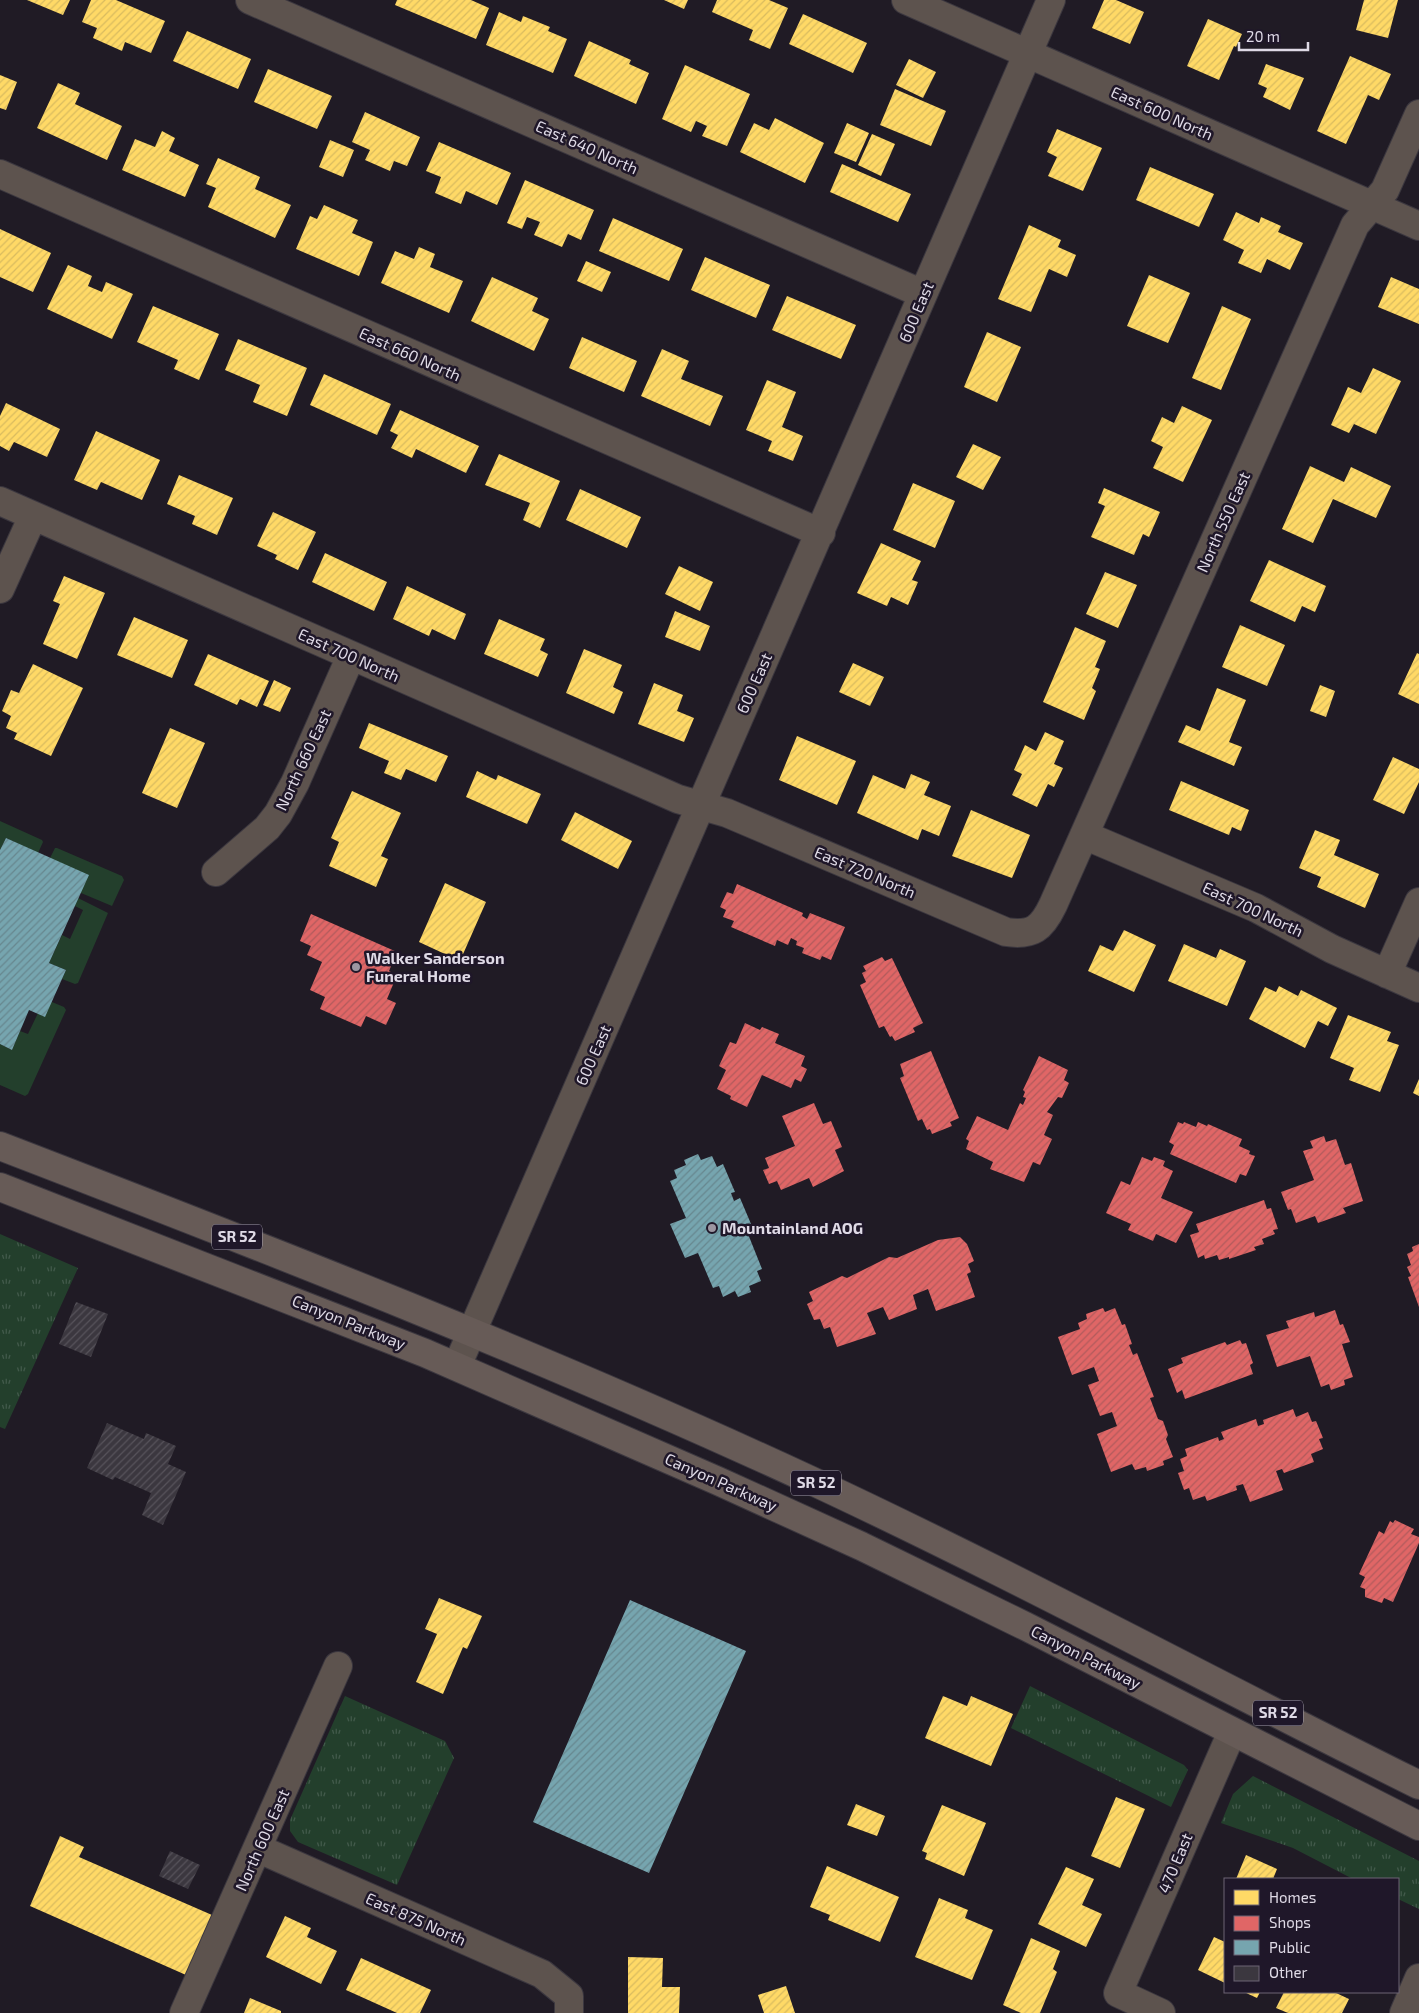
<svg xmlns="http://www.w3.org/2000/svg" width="1419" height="2013" font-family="'Exo 2',sans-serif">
	<defs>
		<pattern id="park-tufts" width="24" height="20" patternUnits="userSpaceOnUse" patternTransform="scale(1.25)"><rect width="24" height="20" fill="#233f2c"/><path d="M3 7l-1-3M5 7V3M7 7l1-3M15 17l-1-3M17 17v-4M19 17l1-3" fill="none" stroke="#425a4b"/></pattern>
		<pattern id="homes-hatch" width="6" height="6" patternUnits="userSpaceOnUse" patternTransform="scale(1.25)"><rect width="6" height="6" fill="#ffd966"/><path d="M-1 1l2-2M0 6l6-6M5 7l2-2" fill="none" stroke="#d9bb5f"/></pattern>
		<pattern id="shops-hatch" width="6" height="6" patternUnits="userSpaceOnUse" patternTransform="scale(1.25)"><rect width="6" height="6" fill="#e06666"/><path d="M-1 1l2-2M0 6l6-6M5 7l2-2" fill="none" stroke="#b15b5c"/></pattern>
		<pattern id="public-hatch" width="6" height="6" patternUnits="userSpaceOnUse" patternTransform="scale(1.25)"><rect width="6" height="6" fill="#76a5af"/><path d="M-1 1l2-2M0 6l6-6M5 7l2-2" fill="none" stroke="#67878f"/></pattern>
		<pattern id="building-hatch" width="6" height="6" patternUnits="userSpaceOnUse" patternTransform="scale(1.25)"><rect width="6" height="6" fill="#3b373f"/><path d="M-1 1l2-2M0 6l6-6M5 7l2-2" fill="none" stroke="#57535b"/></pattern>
	</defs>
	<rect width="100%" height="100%" fill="#201b25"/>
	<path fill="#233f2c" d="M0,821L42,840L43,842L38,853L6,838L0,850Z
		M55,848H57L122,876L124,880L112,906L81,893L50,858Z
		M78,898L108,913L78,983L75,984L62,979L66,970L49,963L62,935L70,939L83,910L75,906Z
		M52,1002L64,1007L66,1010L28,1094L25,1096L0,1085V1044L12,1050L20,1031L28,1034L38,1013Z"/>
	<path fill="url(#park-tufts)" d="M0,1234L78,1268L5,1429L0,1427Z
		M1030,1686L1184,1765L1188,1770L1171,1807L1011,1728Z
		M345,1696L445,1741L454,1758L397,1885L298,1842L290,1831V1820Z
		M1253,1776L1419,1861V1909L1398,1899V1879H1353L1293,1848L1221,1823L1233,1794Z"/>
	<path fill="url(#homes-hatch)" d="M27,0H70L63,15Z
		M91,0H116L165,21L151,53L125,42L122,51L93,38L97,28L82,22Z
		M397,0H471L489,8L476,39L395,5Z
		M664,0H688L684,9Z
		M717,0H769L788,8L770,49L749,40L753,30L712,12Z
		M1104,0H1116L1144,12L1130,44L1092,28Z
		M1364,0H1398L1388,38L1356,30Z
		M499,12L521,22L523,16L550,27L548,31L567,39L553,73L486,45Z
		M803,14L867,43L853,73L789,44Z
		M1208,19L1242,34L1236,47L1234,46L1219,80L1187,66Z
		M187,31L251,59L238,89L173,61Z
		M589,41L631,60L629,64L649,73L636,104L574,76Z
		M1350,56L1391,74L1379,100L1368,95L1346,144L1317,131Z
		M909,59L936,72L923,98L896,85Z
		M1266,64L1304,78L1290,110L1263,97L1267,88L1258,84Z
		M685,65L750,94L727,146L702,136L707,126L696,121L691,132L662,119Z
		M268,69L332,96L317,129L254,102Z
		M0,75L17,82L6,110L0,108Z
		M58,83L80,93L75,104L122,126L107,160L37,128Z
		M895,89L946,111L931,146L880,125Z
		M365,112L420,137L407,166L394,161L390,171L365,160L370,150L352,142Z
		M775,118L824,143L805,183L740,152L754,123L769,130Z
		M847,123L869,133L856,162L834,153Z
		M1057,129L1102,148L1083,191L1048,176L1057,157L1047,152Z
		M162,131L175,138L169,151L199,165L185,197L122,170L135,139L155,147Z
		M872,134L895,144L881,176L858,165Z
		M330,140L354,150L343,177L319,167Z
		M439,142L511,173L497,205L466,191L461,204L435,193L441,177L426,171Z
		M218,158L260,177L255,189L291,205L275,238L208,207L216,188L206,184Z
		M842,164L911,194L898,222L830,192Z
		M1150,167L1214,194L1199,227L1136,200Z
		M525,180L594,210L581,240L568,234L562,247L534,235L540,222L527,217L522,229L507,223Z
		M324,205L358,220L352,233L373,242L359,276L296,249L310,216L317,219Z
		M1236,212L1259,223L1261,217L1281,226L1278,232L1303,243L1290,270L1267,259L1261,273L1238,263L1244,250L1223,240Z
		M613,218L683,249L669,281L599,251Z
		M1029,225L1061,240L1058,247L1076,255L1067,277L1049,269L1031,312L998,299Z
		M0,229L51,253L33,292L0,277Z
		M419,247L435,254L430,267L463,281L449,313L381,283L395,251L414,259Z
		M705,257L770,285L756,318L691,290Z
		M586,261L611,272L602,292L577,281Z
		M68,265L92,276L88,286L102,292L106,282L133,294L112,339L47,309Z
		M1149,275L1190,293L1168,343L1127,326Z
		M492,277L538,298L532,311L549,319L534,351L471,321Z
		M1391,277L1419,289V324L1378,307Z
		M787,296L856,325L841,359L772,330Z
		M153,306L219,334L199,380L174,369L178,360L137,342Z
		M1222,306L1251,319L1221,390L1192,378Z
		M987,332L1021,347L997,402L964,387Z
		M582,337L637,361L624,392L569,368Z
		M238,339L307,368L287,416L253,402L260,385L225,370Z
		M662,349L689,361L681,379L723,396L710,426L641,396Z
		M1373,368L1401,381L1376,434L1354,424L1349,433L1331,425L1348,387L1361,393Z
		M324,374L391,404L377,435L310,405Z
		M767,380L796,392L782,427L803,436L793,461L768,451L772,441L746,430Z
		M6,403L60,429L47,457L14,442L9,451L0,446V416Z
		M1182,406L1212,420L1183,482L1153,468L1163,447L1151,441L1162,417L1174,423Z
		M400,410L479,446L466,473L416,449L412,458L391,448L398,435L390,431Z
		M96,431L160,460L142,500L101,482L97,490L74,480Z
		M973,444L1001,457L983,490L956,477Z
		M499,454L560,481L540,528L523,520L530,503L485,485Z
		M1310,466L1344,482L1351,467L1391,486L1376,518L1333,499L1313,543L1282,529Z
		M179,475L233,498L217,535L192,524L195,516L167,504Z
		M913,483L955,501L935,548L893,530Z
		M1104,488L1160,512L1149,537L1143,534L1134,555L1091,537L1105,506L1098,503Z
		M580,489L641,517L627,548L566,520Z
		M273,512L316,532L298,570L275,559L277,555L257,546Z
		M881,543L921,561L912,580L918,582L908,605L891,597L887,606L857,593Z
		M325,553L387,582L374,611L312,582Z
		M1269,560L1326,586L1315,612L1302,606L1295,622L1250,601Z
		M679,566L713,582L700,611L665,594Z
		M1105,572L1137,585L1118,628L1086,614Z
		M64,576L105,593L77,659L43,644L60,604L53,601Z
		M407,586L466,614L455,640L432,629L429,636L393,619Z
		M675,611L710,626L700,651L665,637Z
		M134,617L188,640L172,678L117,655Z
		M499,619L545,639L540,650L548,654L538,677L484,654Z
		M1240,625L1285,645L1267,686L1222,667Z
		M1075,627L1106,641L1095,667L1100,669L1092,688L1096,691L1084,720L1043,702Z
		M584,649L622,665L613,687L623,692L614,714L566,693Z
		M1417,653L1419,654V704L1398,694Z
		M208,654L269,681L257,707L240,699L237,705L194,685Z
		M853,663L884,677L870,706L839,692Z
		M33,664L83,688L51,756L14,739L17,733L6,728L11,716L2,711L11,690L19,693Z
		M274,680L291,688L280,712L263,705Z
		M654,683L683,695L677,711L694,718L684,742L638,724Z
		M1320,685L1335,691L1326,717L1310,711Z
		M1217,688L1246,700L1229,742L1242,747L1234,766L1178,742L1186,725L1200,731Z
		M369,723L448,756L436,782L406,769L401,780L384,773L389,761L359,748Z
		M170,728L205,743L177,808L142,793Z
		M1045,732L1064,741L1054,764L1063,768L1054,787L1048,784L1037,807L1012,795L1022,774L1014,770L1025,745L1036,751Z
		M797,736L856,761L837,805L779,780Z
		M1393,757L1419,769V782L1404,814L1373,800Z
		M477,771L496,780L498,775L541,794L527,824L466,797Z
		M911,774L930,782L924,795L951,806L939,836L922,829L918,840L857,813L873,775L905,789Z
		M1181,781L1249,810L1241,831L1232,827L1229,835L1169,810Z
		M352,791L401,813L381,856L388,859L376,887L329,866L339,842L331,838Z
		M971,810L1030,835L1012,878L952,856Z
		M575,812L632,841L618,869L561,840Z
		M1315,830L1340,840L1334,855L1379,874L1365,908L1317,887L1321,877L1299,868Z
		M445,883L486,902L460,961L419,942Z
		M1124,930L1156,945L1134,992L1088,971L1100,945L1113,951Z
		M1184,944L1216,958L1220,949L1246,961L1227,1006L1168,981Z
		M1279,986L1298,996L1301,990L1337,1008L1328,1026L1318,1021L1305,1048L1249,1019L1265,987L1276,992Z
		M1348,1015L1391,1032L1387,1041L1399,1045L1380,1092L1349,1080L1354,1068L1330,1058Z
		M1419,1079V1096L1413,1093Z
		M439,1598L482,1616L467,1649L463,1647L443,1694L416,1682L437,1634L425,1629Z
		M943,1696L967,1706L971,1696L1013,1714L991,1766L925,1738Z
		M1116,1797L1145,1809L1120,1868L1091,1856Z
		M856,1804L885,1816L877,1836L847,1825Z
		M942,1805L986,1823L964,1876L925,1859L927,1853L922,1851Z
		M60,1836L84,1847L79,1857L212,1915L186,1975L30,1906Z
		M1246,1855L1277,1869L1273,1879H1236Z
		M827,1866L899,1897L880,1942L828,1920L830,1915L810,1907Z
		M1066,1867L1094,1879L1082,1905L1102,1914L1086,1947L1038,1924Z
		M939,1898L968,1910L965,1918L993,1930L972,1980L915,1957Z
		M285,1916L311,1928L307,1937L337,1951L321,1984L266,1957Z
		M1214,1937L1225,1942V1983L1198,1970Z
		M1031,1938L1060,1951L1053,1969L1057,1972L1040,2013H1021L1003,2005Z
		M628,1957L663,1958L662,1987H680L679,2013H628Z
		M361,1958L431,1990L420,2013H397L346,1990Z
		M786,1986L795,2013H764L758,1995Z
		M1244,1992H1260L1257,1998Z
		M1284,1992H1334L1349,1999L1342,2013H1288L1276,2008Z
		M250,1998L281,2011V2013H244Z"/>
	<path fill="url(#shops-hatch)" d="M737,884L803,913L802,916L807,919L810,913L845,927L831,960L822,956L820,960L802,953L804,948L796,945L797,941L791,938L788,945L777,940L775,946L731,927L734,921L723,917L726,910L720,907L727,892L733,894Z
		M311,914L397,952L389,971L397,975L387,999L396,1003L386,1025L366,1016L361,1027L320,1009L325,997L310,990L322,962L307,955L311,946L300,941Z
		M882,957L885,961L892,958L923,1023L913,1028L915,1032L895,1041L892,1036L890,1037L884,1026L879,1028L860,985L866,982L862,973L866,971L863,966Z
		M745,1023L760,1030L762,1027L779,1034L775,1043L805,1056L801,1066L807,1069L801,1082L795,1079L791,1088L762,1075L747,1107L730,1099L731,1096L717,1089L726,1070L719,1066L730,1042L736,1044Z
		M931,1051L959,1118L950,1122L952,1126L932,1134L930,1129L927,1130L922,1119L918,1121L900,1078L904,1076L900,1064Z
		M1039,1056L1068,1070L1064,1080L1069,1083L1062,1098L1058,1097L1047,1112L1053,1115L1044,1135L1052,1139L1040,1165L1033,1162L1024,1182L990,1169L993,1162L966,1149L969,1141L966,1139L977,1116L1008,1130L1020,1103L1023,1105L1026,1098L1023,1097L1025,1092L1023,1090Z
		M814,1103L823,1124L831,1121L842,1147L835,1150L844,1171L813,1187L809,1178L781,1190L777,1181L769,1184L763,1170L769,1168L765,1158L795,1146L782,1116Z
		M1178,1122L1183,1124L1184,1122L1196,1127L1198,1122L1207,1126L1208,1124L1242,1139L1239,1146L1250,1151L1249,1154L1255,1156L1246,1176L1240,1174L1236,1183L1170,1154L1174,1145L1169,1142Z
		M1324,1136L1326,1142L1336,1139L1345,1165L1351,1163L1363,1201L1343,1208L1346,1213L1318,1223L1315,1216L1296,1223L1291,1209L1288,1210L1281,1192L1314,1180L1303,1151L1313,1148L1310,1141Z
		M1142,1157L1152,1161L1154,1157L1165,1161L1163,1166L1173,1171L1161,1198L1193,1212L1176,1243L1156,1234L1153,1241L1128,1230L1131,1224L1106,1213L1121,1181L1130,1185Z
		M1264,1200L1267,1209L1271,1208L1278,1229L1273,1230L1275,1234L1262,1239L1264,1244L1254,1247L1256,1250L1229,1259V1257L1219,1260L1217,1255L1205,1259L1204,1255L1198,1258L1190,1235L1199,1232L1196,1224Z
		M960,1237L967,1244L974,1261L968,1264L971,1272L967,1274L975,1297L936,1311L928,1289L913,1295L917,1309L889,1320L883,1307L867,1313L876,1334L837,1347L830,1327L824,1329L820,1319L814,1320L807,1304L813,1301L809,1292L842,1276L847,1278L889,1257L897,1258L938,1240Z
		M1419,1244V1307L1408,1277L1411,1276L1407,1267L1411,1265L1407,1254L1413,1251L1412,1247Z
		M1103,1308L1105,1312L1115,1308L1122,1325L1125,1324L1132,1344L1129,1345L1133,1355L1137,1353L1154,1397L1150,1398L1158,1419L1163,1421L1168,1435L1166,1439L1173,1457L1163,1461L1164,1465L1147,1471L1146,1467L1135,1470L1132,1464L1111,1472L1097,1434L1117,1426L1112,1412L1100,1416L1088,1385L1099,1381L1094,1367L1072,1375L1058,1337L1080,1329L1078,1323L1087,1319L1086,1314Z
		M1335,1310L1340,1325L1343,1324L1350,1342L1342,1344L1353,1377L1344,1380L1345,1385L1331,1390L1329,1384L1321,1387L1310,1356L1277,1367L1266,1335L1289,1328L1286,1321L1314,1312L1315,1317Z
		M1240,1340L1242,1344L1246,1343L1253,1363L1250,1365L1253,1374L1185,1399L1182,1390L1177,1393L1168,1369L1183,1363L1181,1358L1225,1342L1227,1345Z
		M1293,1409L1296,1417L1308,1412L1312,1422L1316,1421L1323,1438L1319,1439L1323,1449L1311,1454L1314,1462L1284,1473L1282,1469L1276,1471L1283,1490L1250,1502L1243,1484L1236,1486L1237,1490L1207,1501L1205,1496L1193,1500L1189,1488L1184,1490L1178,1473L1184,1471L1180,1459L1187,1456L1185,1449L1218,1437L1219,1441L1224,1439L1221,1432L1256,1419L1258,1426L1264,1424L1263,1420Z
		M1395,1520L1414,1529L1411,1534L1419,1537V1543L1393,1602L1384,1598L1382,1603L1365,1597V1589L1360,1587L1365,1577L1359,1574L1379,1531L1384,1534L1390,1521L1393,1523Z"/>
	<path fill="url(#public-hatch)" d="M6,838L89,875L49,963L66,970L45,1017L29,1010L12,1050L0,1044V850Z
		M698,1154L701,1160L712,1156L717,1167L723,1164L735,1192L731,1193L734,1201L740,1198L754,1231L748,1234L762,1269L757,1271L761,1281L749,1286L751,1292L738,1297L735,1291L723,1297L719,1286L713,1288L698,1253L685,1258L670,1224L686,1218L670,1181L677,1178L674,1170L686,1165L684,1160Z
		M630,1600L746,1651L649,1873L533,1822Z"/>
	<path fill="url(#building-hatch)" d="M76,1302L108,1314L91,1357L59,1344Z
		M107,1423L144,1439L146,1433L176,1446L168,1464L186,1472L163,1525L142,1515L151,1493L115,1477L113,1480L87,1468Z
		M170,1851L200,1865L188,1889L159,1876Z"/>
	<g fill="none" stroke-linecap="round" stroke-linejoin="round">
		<defs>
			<path id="minor" d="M250,0L923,294
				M906,0L1419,226
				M0,174L821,533
				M0,501L678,799L727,813L1006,932C1033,936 1042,928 1053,905L1355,225L1385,190L1419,114
				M0,589L33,516
				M1084,835L1256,908L1332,949L1419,988
				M216,872L267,828L278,814L295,783L351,656
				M1387,974L1419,902
				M457,1366L1051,0
				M259,1849L542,1974L569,1996V2013
				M184,2013L338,1666
				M1161,2013L1118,1993L1232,1732
				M1404,2013L1419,1978"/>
			<path id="highway" d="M0,1146C273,1251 545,1357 810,1480C1016,1576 1215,1684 1419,1785
				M0,1187L425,1353L718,1481L861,1546L1025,1626L1419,1826"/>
		</defs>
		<use href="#minor" stroke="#3b373f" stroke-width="30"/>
		<use href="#highway" stroke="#3b373f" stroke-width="30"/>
		<use href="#minor" stroke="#5d534e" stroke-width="28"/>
		<use href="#highway" stroke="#675b57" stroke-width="28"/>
	</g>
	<g fill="#9c97a2" stroke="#1f1729" stroke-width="2">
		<circle cx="356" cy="967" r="5"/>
		<circle cx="712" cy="1228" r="5"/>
	</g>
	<g text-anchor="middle" stroke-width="5" stroke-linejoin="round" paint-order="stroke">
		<g fill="#1f1729" stroke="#a5a0ad" stroke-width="1">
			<rect x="212" y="1224.5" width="50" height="25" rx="4"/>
			<rect x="791" y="1470.5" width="50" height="25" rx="4"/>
			<rect x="1253" y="1700.5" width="50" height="25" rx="4"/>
		</g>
		<g font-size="15" font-weight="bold" fill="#dfdae6">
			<text x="237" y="1242">SR 52</text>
			<text x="816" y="1488">SR 52</text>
			<text x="1278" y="1718">SR 52</text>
		</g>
		<g font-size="16" fill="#dfdae6" stroke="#1f1729">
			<text transform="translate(1162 113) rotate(24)" y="6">East 600 North</text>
			<text transform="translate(587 147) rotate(24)" y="6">East 640 North</text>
			<text transform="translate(916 312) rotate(-67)" y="6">600 East</text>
			<text transform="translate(410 354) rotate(24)" y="6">East 660 North</text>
			<text transform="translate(1223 522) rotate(-66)" y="6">North 550 East</text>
			<text transform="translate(349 655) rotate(24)" y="6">East 700 North</text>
			<text transform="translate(754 683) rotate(-66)" y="6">600 East</text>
			<text transform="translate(303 760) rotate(-65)" y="6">North 660 East</text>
			<text transform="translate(865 872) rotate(23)" y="6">East 720 North</text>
			<text transform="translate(1253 909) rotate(25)" y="6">East 700 North</text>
			<text transform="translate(593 1055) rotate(-66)" y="6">600 East</text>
			<text transform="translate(349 1322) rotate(22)" y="6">Canyon Parkway</text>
			<text transform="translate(721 1482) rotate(24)" y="6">Canyon Parkway</text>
			<text transform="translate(1086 1657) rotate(27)" y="6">Canyon Parkway</text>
			<text transform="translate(262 1840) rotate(-66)" y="6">North 600 East</text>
			<text transform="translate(1175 1863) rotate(-67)" y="6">470 East</text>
			<text transform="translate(416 1919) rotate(24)" y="6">East 875 North</text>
		</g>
		<g font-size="16" font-weight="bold" fill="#dfdae6" stroke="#1f1729" text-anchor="start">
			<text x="366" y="964">Walker Sanderson<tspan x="366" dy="18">Funeral Home</tspan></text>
			<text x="722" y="1234">Mountainland AOG</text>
		</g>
	</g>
	<rect x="1224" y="1878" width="175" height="115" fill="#1f1729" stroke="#6c6575"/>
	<rect x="1234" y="1890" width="25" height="15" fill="#ffd966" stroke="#6c6575"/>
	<text x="1269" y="1903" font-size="15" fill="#dfdae6">Homes</text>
	<rect x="1234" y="1916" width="25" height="15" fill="#e06666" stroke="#6c6575"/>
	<text x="1269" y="1928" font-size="15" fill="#dfdae6">Shops</text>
	<rect x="1234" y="1940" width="25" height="15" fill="#76a5af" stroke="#6c6575"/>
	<text x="1269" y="1953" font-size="15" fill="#dfdae6">Public</text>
	<rect x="1234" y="1966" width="25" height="15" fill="#3b373f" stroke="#6c6575"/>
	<text x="1269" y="1978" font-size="15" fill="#dfdae6">Other</text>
	<path d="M1239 42v8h69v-8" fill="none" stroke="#dfdae6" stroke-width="2.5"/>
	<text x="1246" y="42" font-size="15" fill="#dfdae6" stroke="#1f1729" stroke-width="4" paint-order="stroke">20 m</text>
</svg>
